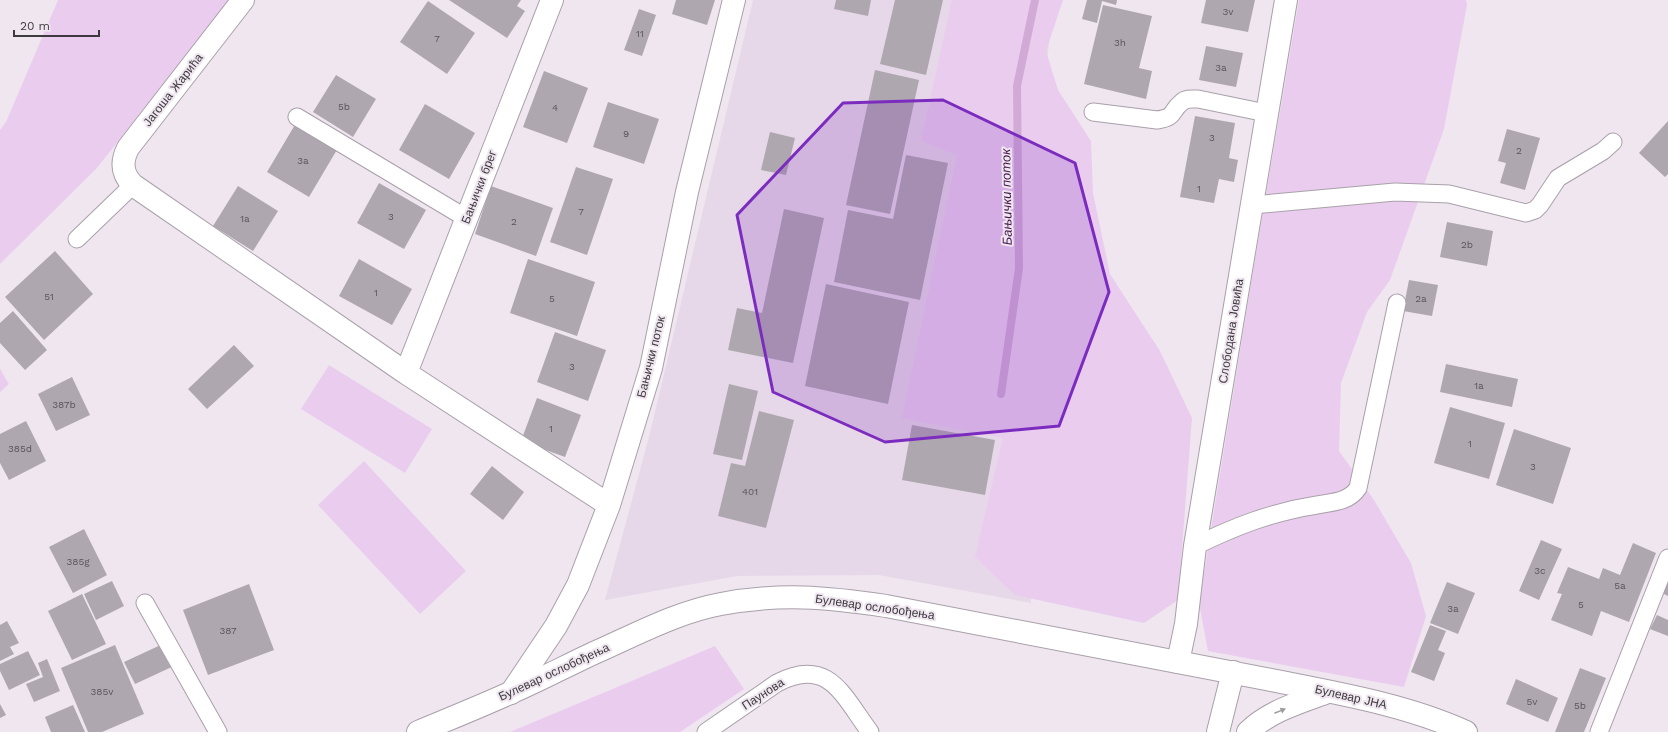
<svg xmlns="http://www.w3.org/2000/svg" width="1668" height="732" font-family="'Work Sans',sans-serif">
	<rect width="100%" height="100%" fill="#efe6f0"/>
	<path fill="#e6d8e8" d="M753,0H1054L1044,87L1024,500L1031,603L879,575L737,576L605,600L650,433Z"/>
	<path fill="#eacdee" d="M58,0H229L97,168L0,264V130L6,122Z
		M952,0H1063L1046,51L1058,90L1091,141L1093,193L1110,274L1160,351L1192,418L1178,600L1144,623L1015,595L975,557L1003,438L902,418L957,155L921,141Z
		M1299,0H1466L1467,5L1444,129L1390,280L1367,312L1341,383L1339,451L1374,500L1411,563L1426,616L1404,687L1208,651L1199,603L1255,259Z
		M329,365L432,429L405,473L301,409Z
		M0,369L9,384L0,392Z
		M364,461L466,571L420,614L318,505Z
		M715,646L744,689L680,732H510Z"/>
	<g fill="none" stroke-linecap="round" stroke-linejoin="round">
		<path stroke="#d1aad6" stroke-width="8" d="M1001,394L1019,268L1017,86L1035,0"/>
	</g>
	<path fill="#afa7b0" d="M449,0H521L517,6L525,11L507,38Z
		M676,0H715L707,25L672,14Z
		M836,0H871L868,16L834,9Z
		M895,0H943L926,75L880,64Z
		M1087,0H1117L1116,5L1102,1L1097,23L1082,19Z
		M1206,0H1255L1248,32L1201,23Z
		M428,1L475,33L447,74L400,42Z
		M1103,5L1152,16L1139,68L1152,71L1146,99L1084,84Z
		M639,9L656,15L642,56L624,50Z
		M1206,46L1243,53L1236,87L1199,80Z
		M875,70L919,80L890,214L846,205Z
		M544,71L588,88L567,143L523,127Z
		M336,75L376,99L353,137L313,112Z
		M608,102L659,119L644,164L593,147Z
		M425,104L475,133L449,179L399,150Z
		M1195,116L1235,123L1229,158L1238,160L1234,182L1219,179L1214,203L1180,197Z
		M1668,121V174L1665,177L1639,153Z
		M296,123L338,148L309,197L267,172Z
		M1507,129L1540,138L1525,190L1500,183L1506,163L1498,161Z
		M770,132L795,138L786,175L761,170Z
		M906,155L948,163L920,300L834,282L848,210L893,219Z
		M576,167L613,179L587,255L550,242Z
		M379,183L426,210L404,249L357,223Z
		M238,186L278,211L253,251L213,226Z
		M491,186L553,208L536,256L475,234Z
		M784,209L824,218L793,363L728,350L737,308L762,313Z
		M1447,222L1493,231L1487,266L1440,257Z
		M55,251L93,294L44,340L5,297Z
		M359,259L412,289L392,325L339,296Z
		M528,259L595,282L577,336L510,313Z
		M1409,280L1438,285L1432,316L1403,311Z
		M826,284L909,302L888,404L805,386Z
		M13,311L47,350L25,370L0,343V323Z
		M555,332L606,350L588,401L537,382Z
		M234,345L254,366L207,409L188,389Z
		M1446,364L1518,379L1512,407L1440,392Z
		M72,377L90,415L56,431L38,394Z
		M729,384L758,391L742,460L713,454Z
		M537,398L581,415L565,457L521,441Z
		M1450,407L1505,423L1489,479L1434,463Z
		M759,411L794,420L766,528L718,516L731,463L745,466Z
		M26,421L46,461L9,480L0,463V434Z
		M912,425L995,440L985,495L902,480Z
		M1514,429L1571,448L1553,504L1496,485Z
		M492,466L524,492L503,520L470,494Z
		M84,529L107,575L73,593L49,547Z
		M1541,540L1562,549L1539,600L1519,591Z
		M1633,543L1656,553L1629,622L1601,611L1592,636L1551,620L1562,594L1557,593L1568,567L1599,579L1603,568L1620,575Z
		M1668,572V596L1660,592Z
		M112,581L124,606L96,620L84,594Z
		M1447,582L1475,593L1458,634L1430,623Z
		M249,584L274,650L208,675L183,610Z
		M82,594L106,644L72,660L48,611Z
		M1657,615L1668,620V636L1650,629Z
		M7,621L19,643L10,647L14,654L0,661V625Z
		M1430,625L1446,631L1438,650L1445,653L1434,681L1411,672Z
		M165,643L176,665L135,684L124,662Z
		M115,645L144,714L102,732H88L61,668Z
		M28,651L40,675L9,690L0,671V664Z
		M47,659L60,691L34,702L26,684L43,677L38,663Z
		M1580,668L1606,678L1584,732H1555Z
		M1516,679L1558,698L1548,722L1506,704Z
		M0,704L6,715L0,718Z
		M73,705L85,732H51L45,717Z"/>
	<g fill="none" stroke-linecap="round" stroke-linejoin="round">
		<defs>
			<path id="service" d="M1093,112L1157,120C1177,117 1170,111 1182,102C1186,98 1193,99 1198,99L1266,113
				M297,117L466,218
				M1252,205L1395,192L1449,194L1526,213L1535,210L1540,205L1558,178L1603,151L1613,142
				M77,239L133,185
				M1195,546C1236,526 1272,512 1317,505C1332,502 1349,502 1358,488L1397,303
				M145,603L218,732
				M706,732L777,683C829,656 843,696 870,732
				M1599,732L1668,558"/>
			<path id="minor" d="M243,0L128,148C121,162 122,174 133,185L406,373L609,505
				M406,373L552,0
				M1178,662L1186,624L1195,546L1286,0
				M511,693L556,626L578,585L609,505L651,368L687,192L734,0"/>
			<path id="tertiary" d="M1218,732L1233,672"/>
			<path id="secondary" d="M418,732C449,719 479,707 510,693C538,681 566,666 594,653C635,635 677,612 721,604C780,593 826,597 886,606L1266,679C1331,692 1405,704 1466,732
				M1248,732C1269,711 1301,702 1328,692"/>
		</defs>
		<use href="#service" stroke="#a9a0aa" stroke-width="19"/>
		<use href="#minor" stroke="#a9a0aa" stroke-width="24"/>
		<use href="#tertiary" stroke="#a9a0aa" stroke-width="24"/>
		<use href="#secondary" stroke="#a9a0aa" stroke-width="24"/>
		<use href="#service" stroke="#fff" stroke-width="17"/>
		<use href="#minor" stroke="#fff" stroke-width="22"/>
		<use href="#tertiary" stroke="#fff" stroke-width="22"/>
		<use href="#secondary" stroke="#fff" stroke-width="22"/>
	</g>
	<defs><path id="oneway-solid" d="M-6-.8H1V-3.2L6.5 0L1 3.2V.8H-6Z"/></defs>
	<use fill="#9e9c9e" href="#oneway-solid" transform="translate(1280 711) rotate(-22)"/>
	<path fill="#7b2cbf" fill-opacity="0.2" stroke="#7b2cbf" stroke-width="3" stroke-linejoin="round" d="M943,100L1075,163L1109,292L1059,426L885,442L773,392L737,215L843,103Z"/>
	<g text-anchor="middle" stroke-width="4" stroke-linejoin="round" paint-order="stroke">
		<g font-size="10" fill="#5a555a">
			<text x="1228" y="15">3v</text>
			<text x="640" y="37">11</text>
			<text x="437" y="42">7</text>
			<text x="1120" y="46">3h</text>
			<text x="1221" y="71">3a</text>
			<text x="344" y="110">5b</text>
			<text x="555" y="111">4</text>
			<text x="626" y="137">9</text>
			<text x="1212" y="141">3</text>
			<text x="1519" y="154">2</text>
			<text x="303" y="164">3a</text>
			<text x="1199" y="192">1</text>
			<text x="581" y="215">7</text>
			<text x="391" y="220">3</text>
			<text x="245" y="222">1a</text>
			<text x="514" y="225">2</text>
			<text x="1467" y="248">2b</text>
			<text x="376" y="296">1</text>
			<text x="49" y="300">51</text>
			<text x="552" y="302">5</text>
			<text x="1421" y="302">2a</text>
			<text x="572" y="370">3</text>
			<text x="1479" y="389">1a</text>
			<text x="64" y="408">387b</text>
			<text x="551" y="432">1</text>
			<text x="1470" y="447">1</text>
			<text x="20" y="452">385d</text>
			<text x="1533" y="470">3</text>
			<text x="750" y="495">401</text>
			<text x="78" y="565">385g</text>
			<text x="1540" y="574">3c</text>
			<text x="1620" y="589">5a</text>
			<text x="1581" y="608">5</text>
			<text x="1453" y="612">3a</text>
			<text x="228" y="634">387</text>
			<text x="102" y="695">385v</text>
			<text x="1532" y="705">5v</text>
			<text x="1580" y="709">5b</text>
		</g>
		<g font-size="12" fill="#3d3a3e" stroke="#efe6f0">
			<text transform="translate(173 90) rotate(-52)" y="4">Јагоша Жарића</text>
			<text transform="translate(479 187) rotate(-69)" y="4">Бањички брег</text>
			<text transform="translate(1231 331) rotate(-81)" y="4">Слободана Јовића</text>
			<text transform="translate(651 357) rotate(-76)" y="4">Бањички поток</text>
			<text transform="translate(875 607) rotate(8)" y="4">Булевар ослобођења</text>
			<text transform="translate(554 672) rotate(-25)" y="4">Булевар ослобођења</text>
			<text transform="translate(763 694) rotate(-33)" y="4">Паунова</text>
			<text transform="translate(1351 697) rotate(13)" y="4">Булевар ЈНА</text>
		</g>
		<g font-size="13" font-style="italic" fill="#44154b" stroke="#efe6f0">
			<text transform="translate(1006 197) rotate(-91)" y="5">Бањички поток</text>
		</g>
	</g>
	<path d="M14 30v6h85v-6" fill="none" stroke="#3d3a3e" stroke-width="2"/>
	<text x="20" y="30" font-size="12" fill="#3d3a3e" stroke="#efe6f0" stroke-width="3" paint-order="stroke">20 m</text>
</svg>
